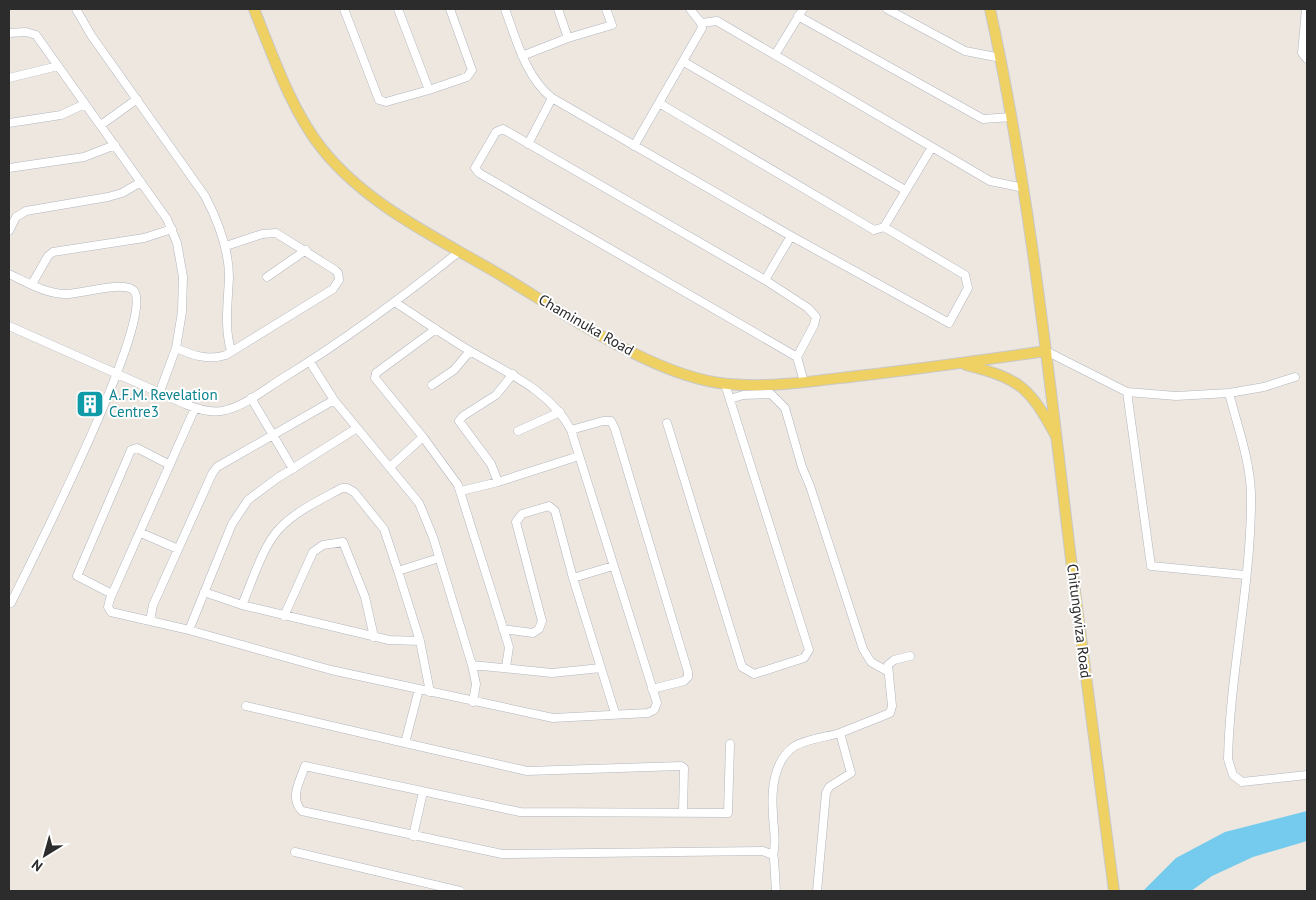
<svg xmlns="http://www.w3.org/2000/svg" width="1316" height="900" font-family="'PT Sans',sans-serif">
	<rect width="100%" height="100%" fill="#ede7df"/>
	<path fill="#74cbed" d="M1307,811V841L1253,857L1212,876L1191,891H1143L1176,858L1225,832Z"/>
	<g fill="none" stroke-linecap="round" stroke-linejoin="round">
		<defs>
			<path id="minor" d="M76,9L91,35L205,196C218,221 229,248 229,277C228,303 224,326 231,351
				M344,9L379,100L386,102L429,90
				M398,9L429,90L467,77L472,70L450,9
				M505,9C516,39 526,78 552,98L791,236L949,323L968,288L965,275L884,227
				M558,9L568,38
				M690,9L701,23
				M887,9L965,51L1001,58
				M1306,9L1302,53L1307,59
				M798,16L983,119L1012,117
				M9,33L26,32L36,35L167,219L177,243L183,277L182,312L176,348L159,394
				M775,55L803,9
				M522,56L568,38L612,25L606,9
				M684,62L905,190
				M9,78L58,66
				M659,103L874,230L884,227L932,147
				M9,123L61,115L85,104
				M101,125L137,99
				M528,144L552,98
				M634,146L702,28L701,23L717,21L990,181L1024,188
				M9,168L84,157L115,145
				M9,231L16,217L26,211L108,197L122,193L141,182
				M9,274C26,282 46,294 66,294C81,294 122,281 133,290C160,310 29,566 11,603
				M267,277L306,250
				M765,280L791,236
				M32,284L48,256L53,252L144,238L172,229
				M9,326L185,404C197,409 213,414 226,410C246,405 265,389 283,378C345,340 403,297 460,251
				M436,329L376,373L375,378L423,437L458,485L509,647L506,667
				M176,348C192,355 208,361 226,355L333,289L339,280L338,273L335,270L276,233L262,234L226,246
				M1046,351L1127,392L1176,396L1229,393L1264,387L1295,377
				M797,357L479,173L475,168L496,132L503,129L765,280L808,308L816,317L814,325L797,357L804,382
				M310,362L334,400L419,503L433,537L472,665L476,684L473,702
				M432,385L454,370L470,351
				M1127,392L1151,566L1245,575
				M1229,393C1237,425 1250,460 1251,493C1252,582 1230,670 1228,759L1233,775L1242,782L1307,775
				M251,398L293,469
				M730,399L743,395L771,394L785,408L802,467L810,486L863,649L871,662L887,671
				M195,408L110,599L108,607L111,612L185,629L331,670L553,718L648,713L654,710L657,703L571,430C551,391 506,372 470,351C445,336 421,319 396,303
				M667,423L742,667L754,674L804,658L809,650L725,384
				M571,430L603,421H611L615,429L688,672V677L684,681L652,689
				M518,431L560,412
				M390,467L423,437
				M498,482L491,464L459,421L463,416L496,395L513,374
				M461,491L498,482L579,456
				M141,533L178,549
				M398,571L420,641L430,692
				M573,578L613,566
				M204,592L242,605L389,640L420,641
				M112,594L77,576L131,450L137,448L170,465
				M242,605C252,582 263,545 280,528C296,511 322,499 342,488H347L354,492L384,529L398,571L439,558
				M284,616L313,552L323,545L343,542L365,597L374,637
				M150,621L153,605L212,474L217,467L334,400
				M503,629L533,633L539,629L542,621L516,522L522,514L549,506L555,511L573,578L615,713
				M189,630L232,524L248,500L276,479L357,428
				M472,665L552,673L601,668
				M419,689L405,743L527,771L681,766L684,768L683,812
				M246,706L405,743
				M730,744L728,813L520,812L305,766C300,781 289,798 302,811L502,854L763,851L773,855L774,859L776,891
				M413,836L423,792
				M295,852L460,891
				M773,855C777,841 773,827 773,813C771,790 774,759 795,746C807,739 826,737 840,733
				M817,891L826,793L829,787L851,773L840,733L890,713L892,706L888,665L894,660L910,656"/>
			<path id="major" d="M254,9C273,56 291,110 323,150C369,207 440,239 502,276C564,313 656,378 728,384C771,388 815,381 857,376C920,369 983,360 1046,351
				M990,9C1031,196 1050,386 1073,576C1086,681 1101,786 1114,891
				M966,365C1021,379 1029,387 1056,436"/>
		</defs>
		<use href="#minor" stroke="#b2b5bf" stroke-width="9"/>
		<use href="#major" stroke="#c8c8c8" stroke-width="12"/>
		<use href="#minor" stroke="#fff" stroke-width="8"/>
		<use href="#major" stroke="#efd163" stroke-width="10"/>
	</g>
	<defs>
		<symbol id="building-square" viewBox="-11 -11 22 22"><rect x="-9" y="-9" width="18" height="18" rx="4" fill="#0f9aa8" stroke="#fff"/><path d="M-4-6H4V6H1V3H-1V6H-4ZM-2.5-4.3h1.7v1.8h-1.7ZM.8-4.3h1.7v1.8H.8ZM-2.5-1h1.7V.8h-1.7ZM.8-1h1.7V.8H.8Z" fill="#fff"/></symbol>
	</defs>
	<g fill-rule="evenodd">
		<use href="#building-square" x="74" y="388" width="32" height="32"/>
	</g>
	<g text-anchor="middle" stroke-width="4" stroke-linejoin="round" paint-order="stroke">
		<g font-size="15" fill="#2c2c2c" stroke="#fff">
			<text transform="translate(586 325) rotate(30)" y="5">Chaminuka Road</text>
			<text transform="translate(1079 621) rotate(83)" y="5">Chitungwiza Road</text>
		</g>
		<g font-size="15" fill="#0d838f" stroke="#fff" text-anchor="start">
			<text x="109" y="400">A.F.M. Revelation<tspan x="109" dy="17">Centre3</tspan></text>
		</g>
	</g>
	<rect width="1316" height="900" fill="none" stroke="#2c2c2c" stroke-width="20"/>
	<g transform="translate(45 855) rotate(217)" stroke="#ffffff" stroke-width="4" paint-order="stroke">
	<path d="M0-4L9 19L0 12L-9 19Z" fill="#2c2c2c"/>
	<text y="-8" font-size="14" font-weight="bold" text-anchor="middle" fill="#2c2c2c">N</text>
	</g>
</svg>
